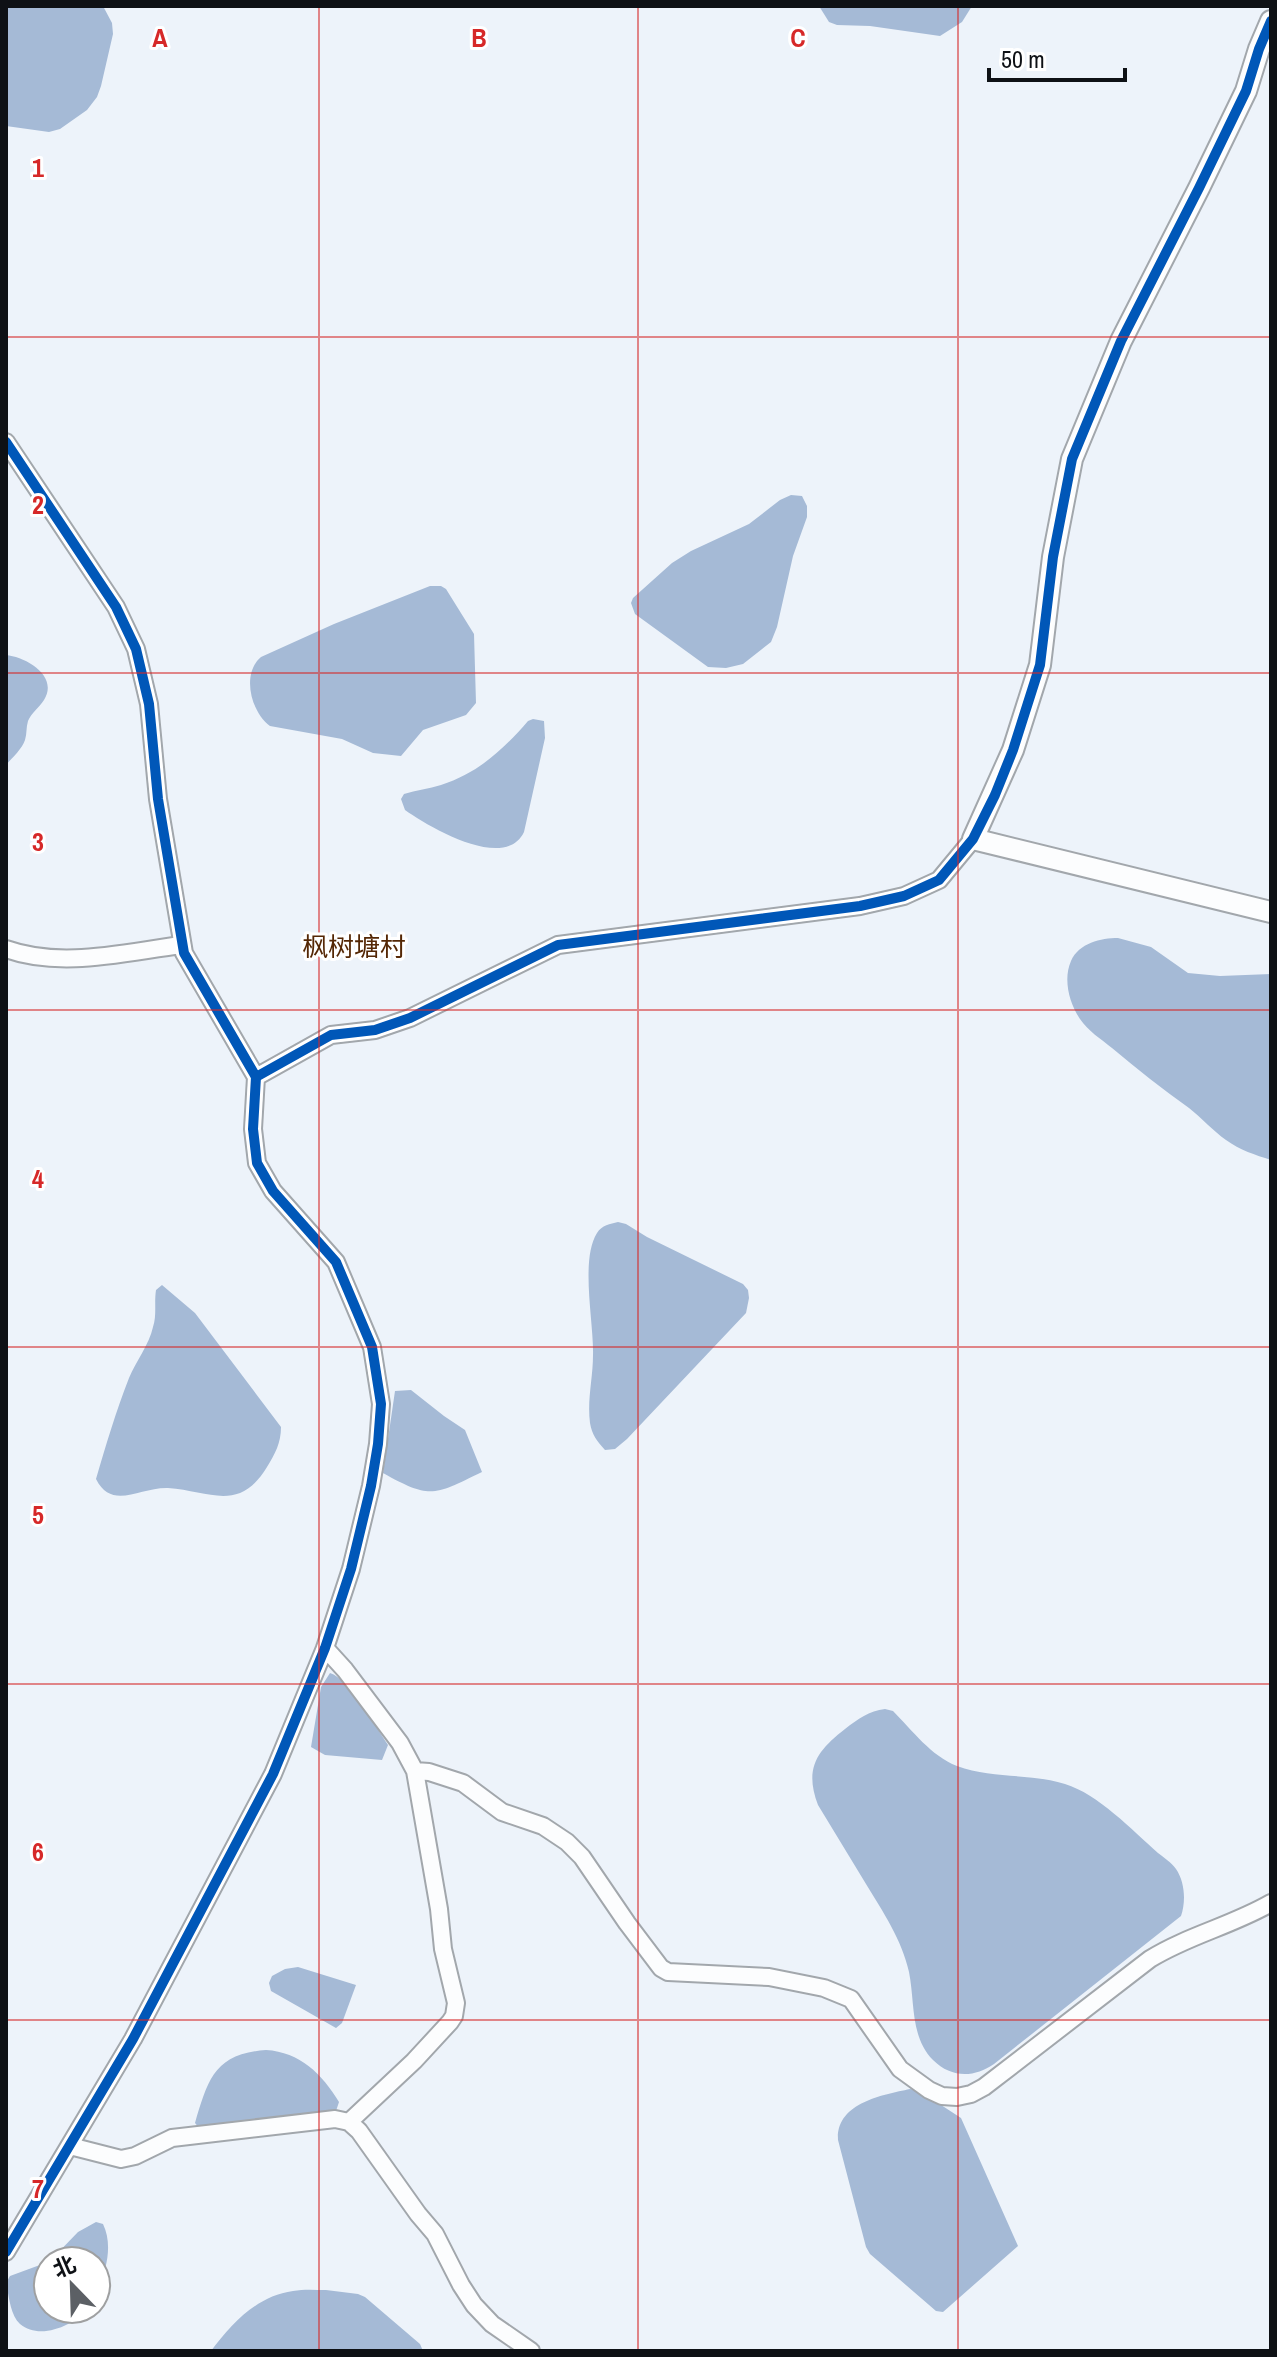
<svg xmlns="http://www.w3.org/2000/svg" width="1277" height="2357" font-family="'Archivo Narrow','Noto Sans SC',sans-serif">
	<rect width="100%" height="100%" fill="#edf3fa"/>
	<path fill="#a5bad6" d="M6,6H103L112,23L113,34L101,86L97,97L87,110L60,129L49,132L6,126Z
		M819,6H972L962,22L940,36L870,26L837,25L829,22Z
		M791,495L802,496L807,506V517L793,556L777,627L771,642L743,664L726,668L708,667L635,614L631,603L633,598L672,563L691,551L749,524L780,500Z
		M430,586H441L446,589L474,634L476,703L466,715L423,730L401,756L373,753L342,739L270,726C251,712 241,674 261,657L334,624Z
		M6,655C26,657 59,676 44,700C39,708 31,713 28,721C26,727 27,734 25,740C22,749 12,758 6,765Z
		M533,719L544,721L545,738L524,832C505,872 429,827 405,810L401,799L404,794C416,790 429,789 441,785C478,773 503,750 528,721Z
		M1118,938L1151,947L1188,973L1220,976L1271,974V1160C1255,1155 1240,1150 1226,1140C1213,1131 1202,1118 1189,1108C1162,1089 1137,1069 1112,1048C1101,1039 1088,1031 1080,1019C1069,1003 1063,979 1071,961C1079,943 1101,938 1118,938Z
		M618,1222L626,1224L647,1237L743,1284L748,1290L749,1298L746,1313L627,1439L615,1449L605,1450C597,1441 592,1435 590,1423C587,1400 593,1378 593,1355C594,1323 580,1260 597,1233C602,1225 610,1224 618,1222Z
		M162,1285L195,1313L281,1427C281,1443 275,1454 267,1467C239,1513 210,1491 168,1488C140,1487 112,1511 96,1479C106,1445 116,1411 129,1378C136,1361 149,1345 153,1327C157,1315 154,1303 156,1290Z
		M411,1390L444,1416L465,1430L482,1472C434,1495 431,1500 383,1473L395,1391Z
		M330,1673C349,1679 376,1727 388,1745L382,1760L325,1755L311,1747L321,1687Z
		M885,1709L893,1711C912,1730 931,1756 957,1766C992,1779 1030,1773 1065,1784C1098,1794 1132,1830 1158,1853C1163,1857 1172,1863 1176,1869C1185,1882 1186,1902 1181,1916L994,2064C974,2078 951,2078 933,2060C910,2037 915,2002 909,1972C902,1940 883,1912 866,1884C850,1858 834,1831 818,1805C804,1768 817,1751 845,1729C858,1719 869,1711 885,1709Z
		M298,1967L356,1985L342,2023L336,2028L271,1991L269,1983L272,1976L285,1969Z
		M266,2050C300,2052 322,2074 339,2102L335,2114L200,2129L195,2123C208,2080 214,2054 266,2050Z
		M910,2089L918,2090L961,2118L1018,2246L943,2312L936,2311L870,2254L866,2247L838,2140C836,2103 882,2095 910,2089Z
		M96,2222L103,2224C114,2247 105,2273 96,2296V2261H50L78,2232Z
		M48,2262V2309H88C74,2325 40,2341 20,2324C10,2315 9,2295 6,2283L10,2276Z
		M326,2290L358,2294L365,2297L420,2344L423,2351H211C232,2323 257,2296 293,2291C304,2289 315,2290 326,2290Z"/>
	<g fill="none" stroke-linecap="round" stroke-linejoin="round">
		<defs>
			<path id="minor" d="M6,442L116,607L136,649L149,704L158,799L184,953L256,1077L253,1129L257,1163L273,1191L336,1262L372,1347L381,1404L378,1444L371,1486L351,1569L325,1648L273,1774L133,2039L6,2252
				M6,949C62,969 125,952 182,945
				M256,1077L331,1035L375,1030L410,1018L558,945L860,906L904,896L939,880L973,839
				M325,1648L345,1670L400,1743L415,1771L439,1909L443,1949L456,2003L454,2016L450,2022L414,2061L349,2122
				M415,1771L429,1772L463,1783L502,1812L543,1826L567,1842L582,1857L627,1923L661,1968L668,1972L769,1977L824,1988L851,1999L900,2069L929,2090L942,2096L957,2097L971,2094L984,2087L1150,1959C1189,1935 1231,1926 1271,1903
				M70,2146L121,2159L135,2156L172,2138L335,2119L349,2122L359,2131L418,2214L435,2234L461,2285L474,2305L492,2324L531,2351"/>
			<path id="tertiary" d="M1271,21L1259,49L1246,91L1199,188L1121,341L1072,459L1053,557L1040,665L1013,750L973,839L1271,912"/>
		</defs>
		<use href="#minor" stroke="#a2a7ac" stroke-width="20"/>
		<use href="#tertiary" stroke="#a2a7ac" stroke-width="24"/>
		<use href="#minor" stroke="#fcfdfe" stroke-width="16"/>
		<use href="#tertiary" stroke="#fcfdfe" stroke-width="20"/>
		<defs>
			<path id="cycleway" d="M6,442L116,607L136,649L149,704L158,799L184,953L256,1077L253,1129L257,1163L273,1191L336,1262L372,1347L381,1404L378,1444L371,1486L351,1569L325,1648L273,1774L133,2039L6,2252
				M256,1077L331,1035L375,1030L410,1018L558,945L860,906L904,896L939,880L973,839L995,795L1013,750L1040,665L1053,557L1072,459L1121,341L1199,188L1246,91L1259,49L1271,21"/>
		</defs>
		<use href="#cycleway" stroke="#fff" stroke-width="15"/>
		<use href="#cycleway" stroke="#0057b8" stroke-width="10"/>
	</g>
	<path fill="none" stroke="#d62828" stroke-width="2" stroke-opacity="0.55" d="M319,6V2351M638,6V2351M958,6V2351M6,337H1271M6,673H1271M6,1010H1271M6,1347H1271M6,1684H1271M6,2020H1271"/>
	<g text-anchor="middle" stroke-width="6" stroke-linejoin="round" paint-order="stroke">
		<g font-size="26" fill="#542705" stroke="#fff">
			<text x="354" y="956">枫树塘村</text>
		</g>
	</g>
	<g font-size="26" text-anchor="middle" font-weight="bold" fill="#d62828" stroke="#fff" stroke-width="6" stroke-linejoin="round" paint-order="stroke">
		<text x="160" y="47">A</text>
		<text x="479" y="47">B</text>
		<text x="798" y="47">C</text>
		<text x="38" y="177">1</text>
		<text x="38" y="514">2</text>
		<text x="38" y="851">3</text>
		<text x="38" y="1188">4</text>
		<text x="38" y="1524">5</text>
		<text x="38" y="1861">6</text>
		<text x="38" y="2198">7</text>
	</g>
	<rect width="1277" height="2357" fill="none" stroke="#0e1115" stroke-width="16"/>
	<g transform="translate(72 2285) rotate(337)"><circle r="38" fill="#ffffff" stroke="#9fa0a1" stroke-width="2"/>
	<path d="M0-6L14 30L0 20L-14 30Z" fill="#5c6065"/>
	<text y="-12" font-size="22" font-weight="bold" text-anchor="middle" fill="#0e1115">北</text>
	</g>
	<path d="M989 68v12h136v-12" fill="none" stroke="#0e1115" stroke-width="4"/>
	<text x="1001" y="68" font-size="24" fill="#0e1115" stroke="#ffffff" stroke-width="6" paint-order="stroke">50 m</text>
</svg>
